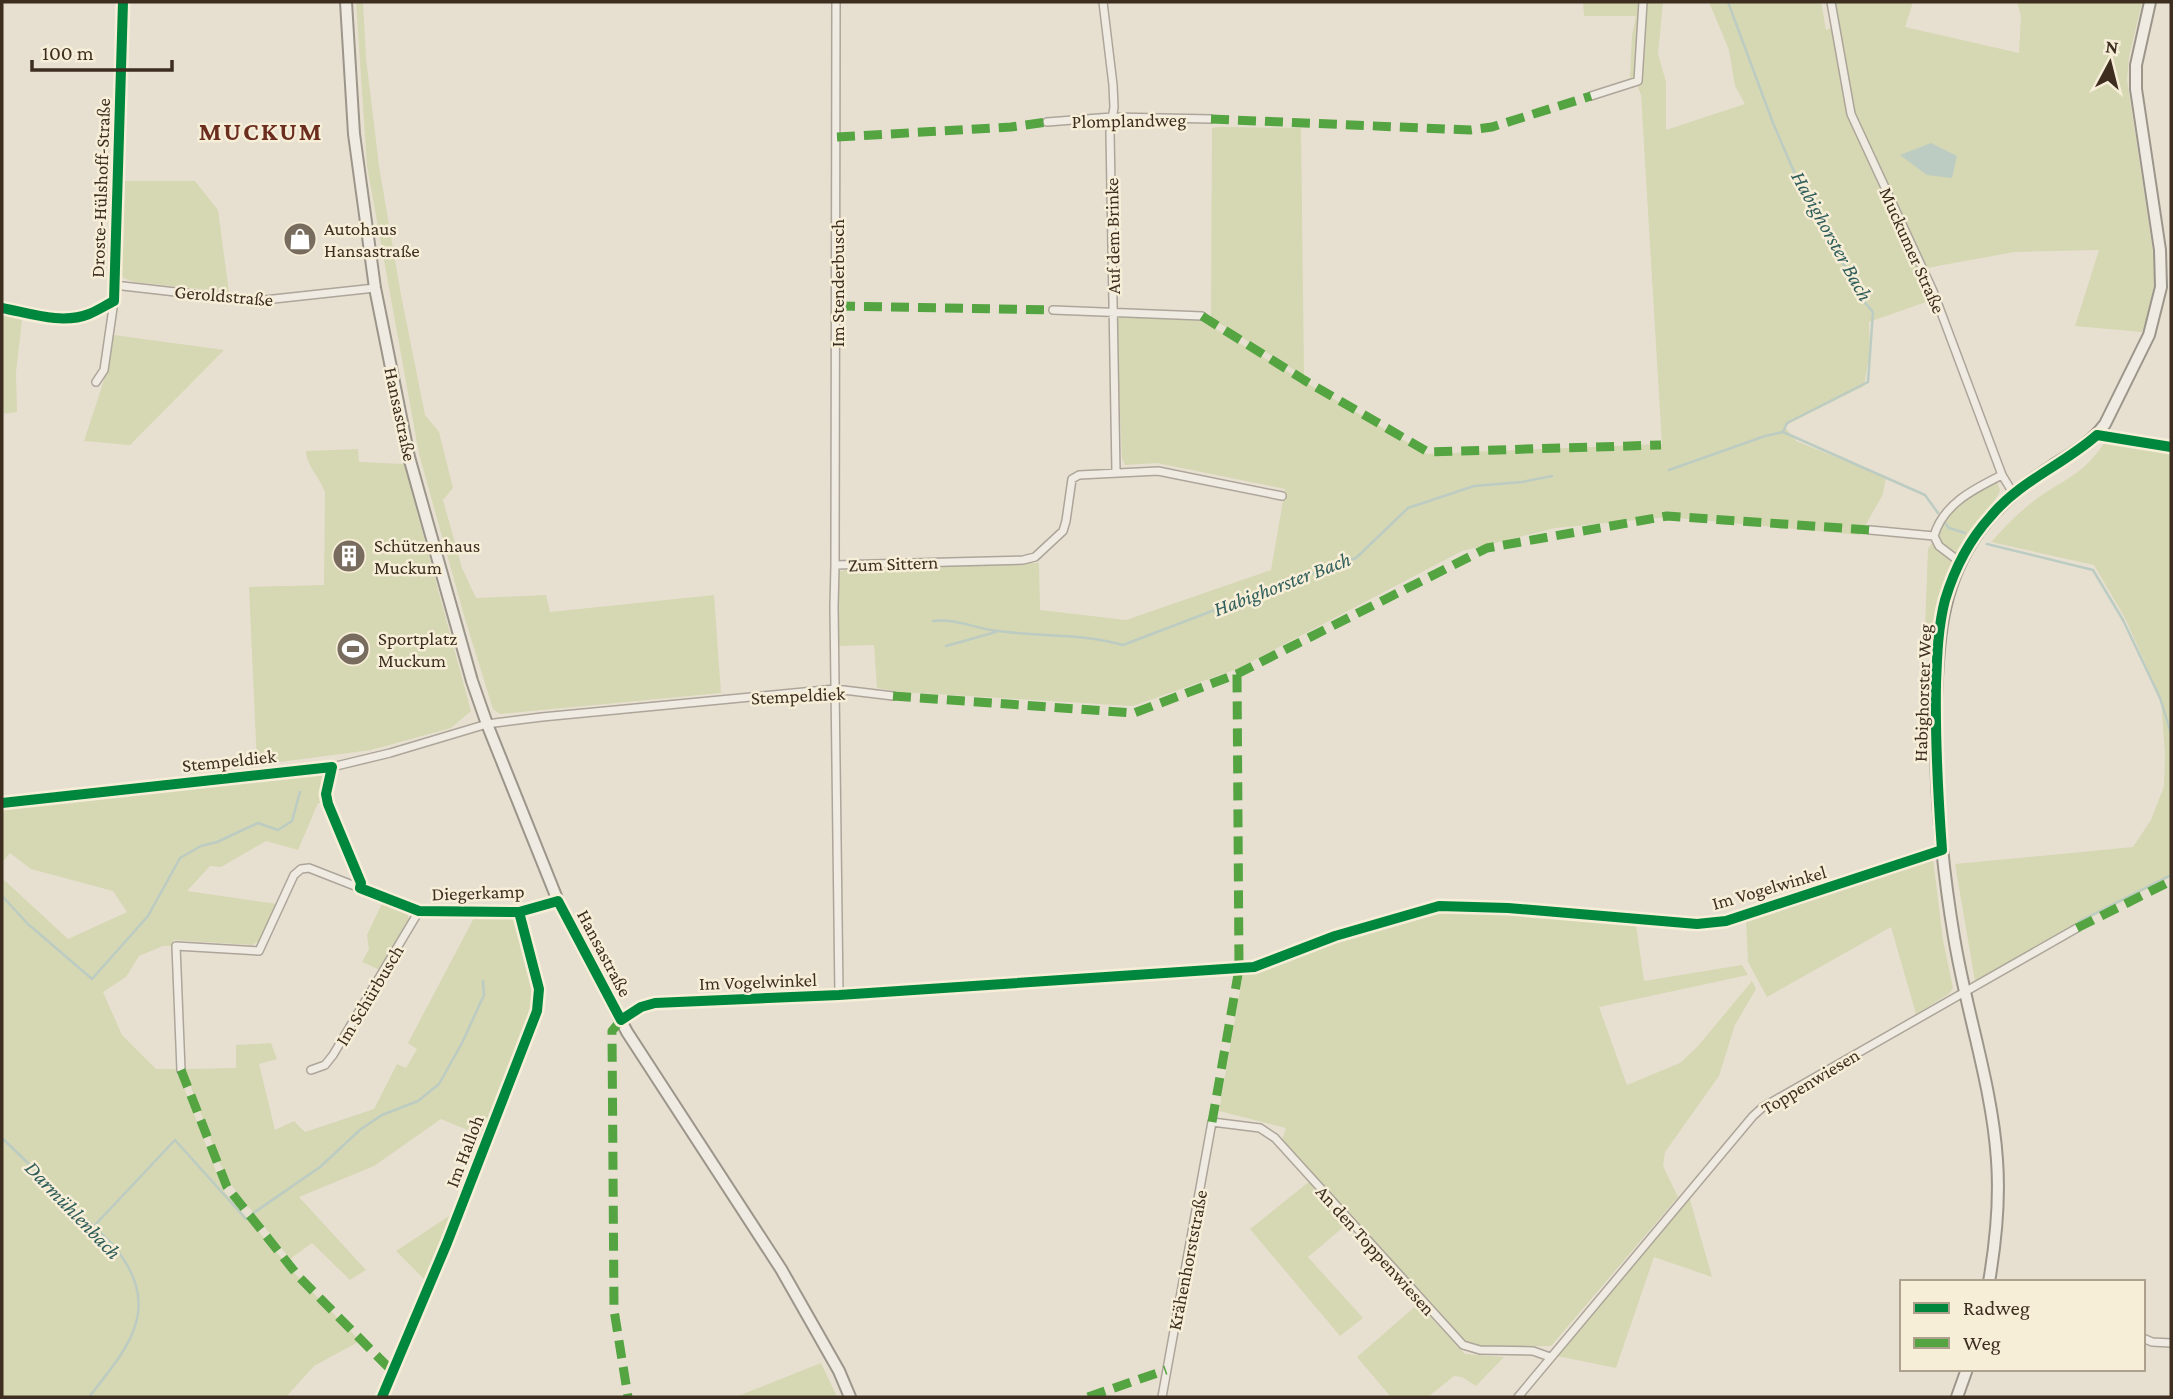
<svg xmlns="http://www.w3.org/2000/svg" width="2173" height="1399" font-family="'Crimson Pro',serif">
	<rect width="100%" height="100%" fill="#e7e0d1"/>
	<path fill="#d6d7b3" d="M356,2H363L366,58L379,166L401,295L425,415L439,432L453,488L443,500L462,568L476,598L546,595L550,612L714,595L721,693L500,714L493,709L465,619L419,454L367,166Z
		M1583,2H1663L1658,54L1666,82V130L1745,104L1735,86L1729,50L1709,2H1821L1826,30L1839,25L1835,2H1913L1905,27L2019,53L2021,16L2017,2H2142L2129,57L2127,80L2156,272L2150,307L2142,332L2075,326L2099,250L2014,252L1916,270L1929,301L1869,322L1870,351L1864,386L1784,426L1796,441L1886,477L1883,494L1860,535L1667,517L1555,528L1462,551L1237,669L1133,706L901,692L877,688L874,645L839,646L838,572L856,567L1039,563L1040,610L1126,620L1271,570L1285,489L1157,463L1125,465L1122,458L1116,316L1202,321L1427,454L1662,444L1641,95L1636,81L1630,77L1632,35L1636,16H1584Z
		M1220,127L1301,128L1304,376L1211,318L1212,128Z
		M123,181H195L218,210L229,292L134,282L123,278L119,265Z
		M2,313L21,317L22,320L16,372L17,412L2,414Z
		M114,335L224,350L130,445L84,441L103,383Z
		M2106,440L2171,450V877L2078,924L1975,981L1955,864L2133,847L2151,820L2164,786L2165,755L2161,699L2125,618L2094,565L1991,542C2003,529 2016,515 2031,503C2062,479 2083,477 2106,440Z
		M358,449L359,462L404,464L471,711L451,728L371,750L257,765L249,587L324,585L325,493C321,478 306,466 306,451Z
		M1997,482L2000,490C1995,505 1981,515 1972,529C1952,559 1940,588 1933,624L1925,627L1928,549L1936,537L1939,525L1966,500L1991,483Z
		M322,773L326,778L325,804L318,803L298,850L266,841L221,867L210,866L187,891L277,904C271,919 268,938 252,945L174,940L172,946H163L139,956L126,977L103,992L122,1035L156,1069H177L223,1190L298,1277L360,1341L314,1366L286,1397H2V878L68,939L127,912L113,891L31,869L10,853L2,863V808Z
		M1933,859L1943,940L1953,988L1949,994L1916,1014L1891,927L1767,997L1748,962L1746,922Z
		M383,901L406,911L409,919L380,970L362,962L369,949L367,935Z
		M1436,909L1636,924L1644,981L1742,965L1748,975L1599,1007L1627,1085L1680,1063L1698,1046L1752,981L1756,989L1735,1025L1719,1076L1665,1152L1663,1166L1678,1197L1551,1346L1480,1347L1467,1343L1282,1140L1286,1128L1219,1111L1243,973L1263,969L1339,938Z
		M510,915L518,928L533,972L534,989L531,1011L482,1136L441,1119L374,1166L299,1197L366,1270L350,1280L312,1243L290,1259L232,1186L220,1164L184,1069L236,1068V1045L271,1043L277,1059L259,1064L275,1130L294,1121L305,1132L374,1109L397,1064L406,1068L417,1049L408,1043L475,916Z
		M1310,1181L1346,1225L1308,1257L1363,1318L1340,1336L1250,1229Z
		M1689,1196L1712,1277L1654,1257L1616,1368L1557,1356Z
		M452,1214L426,1281L396,1251Z
		M1418,1304L1465,1354L1504,1357L1476,1386L1462,1377L1454,1376L1428,1397H1391L1357,1357Z
		M821,1363L837,1397H733L738,1396Z"/>
	<path fill="#bcccc2" d="M1931,143L1957,156L1952,178L1927,175L1900,155Z"/>
	<g fill="none" stroke-linecap="round" stroke-linejoin="round">
		<path stroke="#bcccc2" stroke-width="2.5" d="M1728,2L1773,123L1802,190L1866,304L1873,312L1868,382L1787,423L1783,432L1925,495L1938,513
			M1669,470L1765,436L1783,432
			M1943,520L1949,528L1965,533
			M1987,544L2093,570L2123,620L2160,698L2171,733
			M933,621C956,618 976,629 998,631C1041,637 1080,633 1123,645L1304,576L1356,558L1408,508L1474,486L1522,482L1552,476
			M946,646L996,632
			M2,896L28,924L92,979L148,916L180,858L201,846L217,842L258,823L278,830L292,821L300,792
			M2078,922L2171,875
			M2,1138L113,1245C164,1307 130,1345 89,1397
			M252,1214L320,1167L361,1129L382,1115L418,1101L439,1084L462,1043L484,995L483,981
			M94,1226L175,1140L246,1219"/>
		<defs>
			<path id="street" d="M1103,2L1113,85L1114,107L1110,132L1116,472
				M1831,2L1851,114L1933,291L2002,475L2013,493
				M1591,96L1638,81L1643,2
				M1047,122L1112,117L1211,119
				M114,285L255,301L375,288
				M2,308C29,313 62,325 89,314C97,311 106,305 114,301L123,2
				M1053,310L1202,316
				M96,382L104,370L114,301
				M2097,435L2171,447
				M1870,530L1934,536C1943,504 1974,489 2002,475
				M1934,536L1939,546L1960,562
				M835,565L836,2
				M332,767L326,794L328,804L361,883L360,888
				M2,803L332,767L390,753L487,724L542,717L835,689L893,696
				M1601,915L1697,924L1726,921L1942,850
				M839,995L834,607L835,565L1023,560L1035,557L1063,531L1066,521L1072,479L1079,475L1158,471L1282,496
				M621,1020L641,1007L655,1003L839,995L902,990
				M181,1070L176,946L259,951L294,875L301,869L309,868L419,911L519,912L558,901
				M311,1070L325,1065L333,1055L419,911
				M2143,1338L2152,1342L2171,1343
				M382,1397L447,1243L537,1011L539,989L519,912
				M1162,1397L1212,1122L1260,1128L1275,1138L1463,1345L1480,1350L1533,1351L1550,1357
				M1518,1397L1753,1116L1763,1107L2077,928"/>
			<path id="secondary" d="M346,2L354,134L375,288L409,457L472,681L487,724L558,901L627,1032L781,1269L839,1371L850,1397
				M1989,1282C1996,1241 2000,1201 1997,1160C1992,1085 1966,1011 1954,937C1941,859 1934,779 1936,700C1938,643 1941,591 1972,542C1992,510 2020,487 2052,466C2072,453 2090,444 2105,424L2149,335L2161,287L2160,250L2136,89V65L2150,2
				M1957,1397L1967,1369"/>
		</defs>
		<use href="#street" stroke="#ada599" stroke-width="10"/>
		<use href="#secondary" stroke="#9c958a" stroke-width="14"/>
		<use href="#street" stroke="#efebe3" stroke-width="7"/>
		<use href="#secondary" stroke="#efebe3" stroke-width="10"/>
		<path stroke="#54a441" stroke-width="9" stroke-dasharray="18 9" stroke-linecap="butt" d="M1211,119L1470,130L1492,127L1591,96
			M837,137L1011,127L1047,122
			M837,306L1053,310
			M1202,316L1304,380L1428,452L1661,445
			M893,696L1134,713L1237,674L1487,548L1667,516L1870,530
			M2077,928L2171,881
			M621,1020L612,1031L614,1310L628,1397
			M181,1070L227,1187L299,1277L393,1372
			M1212,1122L1239,969L1237,674
			M1088,1397L1166,1370"/>
		<defs>
			<path id="cycleway" d="M2,308C29,313 62,325 89,314C97,311 106,305 114,301L123,2
				M2,803L332,767L326,794L328,804L361,883L360,888L419,911L519,912L558,901L621,1020L641,1007L655,1003L839,995L1254,967L1335,936L1439,906L1508,908L1697,924L1726,921L1942,850C1938,795 1935,740 1936,684C1937,656 1938,627 1945,600C1954,570 1970,539 1991,516C2020,481 2063,465 2097,435L2171,447
				M382,1397L447,1243L537,1011L539,989L519,912"/>
		</defs>
		<use href="#cycleway" stroke="#f7eed8" stroke-width="15"/>
		<use href="#cycleway" stroke="#00873e" stroke-width="10"/>
	</g>
	<defs>
		<symbol id="shop-disc" viewBox="-11 -11 22 22"><circle r="9.5" fill="#786c5e" stroke="#f7eed8"/><path d="M-5-2.5h2.3a2.7 3.5 0 0 1 5.4 0H5L5.5 6h-11ZM-1.5-2.5h3a1.5 2.3 0 0 0-3 0Z" fill="#fff"/></symbol>
		<symbol id="building-disc" viewBox="-11 -11 22 22"><circle r="9.5" fill="#786c5e" stroke="#f7eed8"/><path d="M-4-6H4V6H1V3H-1V6H-4ZM-2.5-4.3h1.7v1.8h-1.7ZM.8-4.3h1.7v1.8H.8ZM-2.5-1h1.7V.8h-1.7ZM.8-1h1.7V.8H.8Z" fill="#fff"/></symbol>
		<symbol id="stadium-disc" viewBox="-11 -11 22 22"><circle r="9.5" fill="#786c5e" stroke="#f7eed8"/><path d="M0-5a6.5 5 0 1 0 0 10a6.5 5 0 1 0 0-10ZM-3.5-1.8h7v3.6h-7Z" fill="#fff"/></symbol>
	</defs>
	<g fill-rule="evenodd">
		<use href="#shop-disc" x="281" y="220" width="38" height="38"/>
		<use href="#building-disc" x="330" y="537" width="38" height="38"/>
		<use href="#stadium-disc" x="334" y="630" width="38" height="38"/>
	</g>
	<g text-anchor="middle" stroke-width="5" stroke-linejoin="round" paint-order="stroke">
		<g font-size="19" fill="#3d2e20" stroke="#f7eed8">
			<text transform="translate(1129 120) rotate(-1)" y="7">Plomplandweg</text>
			<text transform="translate(100 188) rotate(-88)" y="7">Droste-Hülshoff-Straße</text>
			<text transform="translate(1112 236) rotate(-91)" y="7">Auf dem Brinke</text>
			<text transform="translate(1913 250) rotate(66)" y="7">Muckumer Straße</text>
			<text transform="translate(837 283) rotate(-90)" y="7">Im Stenderbusch</text>
			<text transform="translate(224 295) rotate(5)" y="7">Geroldstraße</text>
			<text transform="translate(401 414) rotate(78)" y="7">Hansastraße</text>
			<text transform="translate(893 563) rotate(-2)" y="7">Zum Sittern</text>
			<text transform="translate(1922 693) rotate(-88)" y="7">Habighorster Weg</text>
			<text transform="translate(798 695) rotate(-3)" y="7">Stempeldiek</text>
			<text transform="translate(229 760) rotate(-6)" y="7">Stempeldiek</text>
			<text transform="translate(1769 887) rotate(-16)" y="7">Im Vogelwinkel</text>
			<text transform="translate(478 892) rotate(-2)" y="7">Diegerkamp</text>
			<text transform="translate(605 953) rotate(62)" y="7">Hansastraße</text>
			<text transform="translate(758 981) rotate(-2)" y="7">Im Vogelwinkel</text>
			<text transform="translate(369 995) rotate(-59)" y="7">Im Schürbusch</text>
			<text transform="translate(1810 1081) rotate(-31)" y="7">Toppenwiesen</text>
			<text transform="translate(464 1151) rotate(-69)" y="7">Im Halloh</text>
			<text transform="translate(1376 1250) rotate(48)" y="7">An den Toppenwiesen</text>
			<text transform="translate(1187 1260) rotate(-79)" y="7">Krähenhorststraße</text>
		</g>
		<g font-size="19" fill="#3d2e20" stroke="#f7eed8" text-anchor="start">
			<text x="324" y="235">Autohaus<tspan x="324" dy="22">Hansastraße</tspan></text>
			<text x="374" y="552">Schützenhaus<tspan x="374" dy="22">Muckum</tspan></text>
			<text x="378" y="645">Sportplatz<tspan x="378" dy="22">Muckum</tspan></text>
		</g>
		<g font-size="21" font-style="italic" fill="#2f5d5a" stroke="#f7eed8">
			<text transform="translate(1832 236) rotate(61)" y="7">Habighorster Bach</text>
			<text transform="translate(1282 584) rotate(-21)" y="7">Habighorster Bach</text>
			<text transform="translate(73 1210) rotate(46)" y="7">Darmühlenbach</text>
		</g>
		<g font-size="26" font-weight="bold" letter-spacing="2" fill="#6b2e1e" stroke="#f7eed8">
			<text x="261" y="140">MUCKUM</text>
		</g>
	</g>
	<rect width="2173" height="1399" fill="none" stroke="#3d2e20" stroke-width="7"/>
	<rect x="1900" y="1280" width="245" height="91" fill="#f7eed8" stroke="#ada18e" stroke-width="2"/>
	<rect x="1914" y="1303" width="35" height="10" fill="#00873e" stroke="#ada18e" stroke-width="2"/>
	<text x="1963" y="1315" font-size="21" fill="#3d2e20">Radweg</text>
	<rect x="1914" y="1338" width="35" height="10" fill="#54a441" stroke="#ada18e" stroke-width="2"/>
	<text x="1963" y="1350" font-size="21" fill="#3d2e20">Weg</text>
	<g transform="translate(2110 63) rotate(7)" stroke="#f7eed8" stroke-width="5" paint-order="stroke">
	<path d="M0-5L12 26L0 18L-12 26Z" fill="#3d2e20"/>
	<text y="-10" font-size="19" font-weight="bold" text-anchor="middle" fill="#3d2e20">N</text>
	</g>
	<path d="M32 60v10h140v-10" fill="none" stroke="#3d2e20" stroke-width="3.5"/>
	<text x="42" y="60" font-size="21" fill="#3d2e20" stroke="#f7eed8" stroke-width="5" paint-order="stroke">100 m</text>
</svg>
